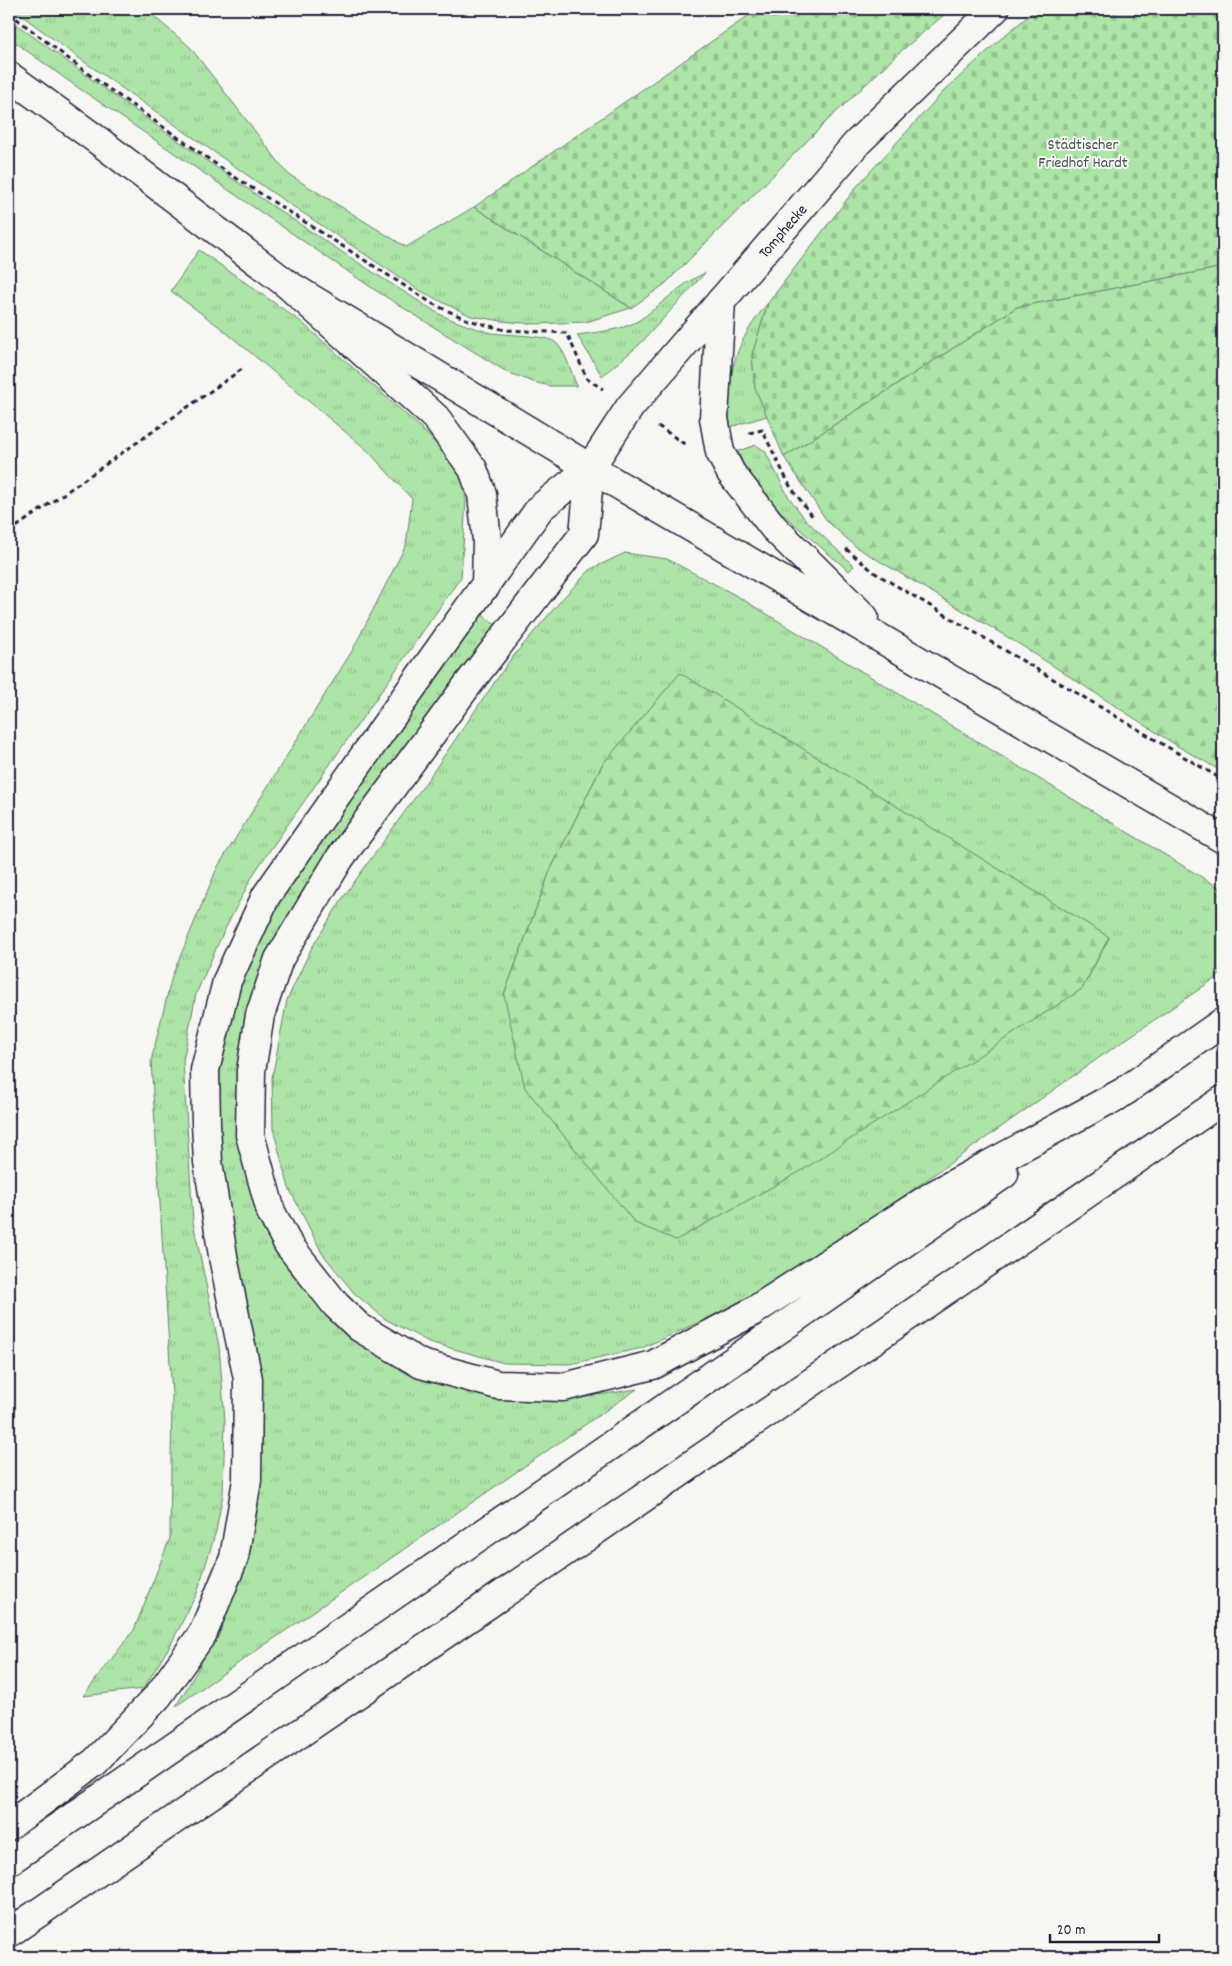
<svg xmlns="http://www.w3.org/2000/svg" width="1232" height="1966" font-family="Dekko,sans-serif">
	<defs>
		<pattern id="grass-tufts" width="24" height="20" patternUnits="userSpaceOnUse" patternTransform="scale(1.25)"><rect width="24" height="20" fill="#ade4a7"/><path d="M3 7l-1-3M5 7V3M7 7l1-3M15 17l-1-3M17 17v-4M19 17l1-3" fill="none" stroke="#95c391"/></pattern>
		<pattern id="forest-firs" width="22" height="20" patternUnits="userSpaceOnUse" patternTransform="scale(1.25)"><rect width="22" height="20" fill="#ade4a7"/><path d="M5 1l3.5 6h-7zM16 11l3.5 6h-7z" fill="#95c391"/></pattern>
		<pattern id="cemetery-stones" width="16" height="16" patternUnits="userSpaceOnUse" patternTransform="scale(1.25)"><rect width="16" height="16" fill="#ade4a7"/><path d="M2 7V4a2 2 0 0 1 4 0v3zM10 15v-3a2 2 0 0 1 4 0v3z" fill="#95c391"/></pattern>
	</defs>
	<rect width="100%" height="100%" fill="#f6f6f2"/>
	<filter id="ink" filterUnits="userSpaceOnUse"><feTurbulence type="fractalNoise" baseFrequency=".02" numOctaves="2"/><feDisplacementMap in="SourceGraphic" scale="10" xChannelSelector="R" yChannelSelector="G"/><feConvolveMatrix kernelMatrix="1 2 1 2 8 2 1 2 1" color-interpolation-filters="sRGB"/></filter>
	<g filter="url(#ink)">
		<path fill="url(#grass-tufts)" stroke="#688371" fill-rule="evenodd" d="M13,9H145L190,47L288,174L406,247L474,207L631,308L586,322L534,324L502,321L471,316L444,303L417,289L273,193L83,61Z
			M9,19C148,121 289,221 436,312C447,319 479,330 492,333C506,335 546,335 555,342C565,349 572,375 577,386H550L533,382L507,372L437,329L375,290L70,82L9,38Z
			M199,250L300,321L419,426L455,463L464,486L466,501L461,577L254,873L223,933L196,994L183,1061L193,1222L219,1346L225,1421L223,1494L216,1531L197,1593L171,1644L143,1689L83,1696L134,1630L170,1538L172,1395L151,1061L172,976L217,868L352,651L406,545L412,499L367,450L221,328L171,291Z
			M705,273L639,345L602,376L577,335C596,332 620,331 638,321C661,306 679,284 705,273Z
			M768,303L752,355L755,388L767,416L730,427C725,376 735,342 768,303Z
			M756,445L765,451L788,496L805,519L854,566L849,571L803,532L769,501L748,476L738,451Z
			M625,553L667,559L737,596L1223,890V973L1103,1055L772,1289L642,1348L570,1364L504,1363L429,1342L385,1319L354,1293L322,1253L289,1188L273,1129L272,1078L287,1000L311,949L342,899L424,785L510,660L564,597L591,569ZM602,765L1109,937V938L1082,989L504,995L550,871Z
			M481,614L497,626L260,982L257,1202L413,1372L462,1390L504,1399L558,1398L605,1394L637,1389L176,1706C217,1640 253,1566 260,1487C261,1472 260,1456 260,1441L219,1150L218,1092L221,1049L233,996L280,897Z"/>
		<path fill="url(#forest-firs)" stroke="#688371" d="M1223,267V772L1179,747L1019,644L856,547L827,521L784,457L1017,307Z
			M680,673L1109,937L1082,989L801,1171L676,1240L635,1223L525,1088L504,995L550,871L602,765Z"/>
		<path fill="url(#cemetery-stones)" stroke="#688371" d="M758,9H951L900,52L828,120L665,284L631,308L474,207Z
			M1037,9H1223V267L1017,307L784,457L755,388L752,355L768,303L858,185L943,92L1005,35Z"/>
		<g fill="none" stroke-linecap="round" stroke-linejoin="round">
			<defs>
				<g id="minor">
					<path id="s1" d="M590,468L630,407L857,143L995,9"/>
				</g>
				<path id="secondary" d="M9,76L100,142L287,284L590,468L1223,839
					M721,301L714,418L720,452L731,473L774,528L864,617"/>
				<path id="motorway" d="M287,284L436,418L473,469L482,494L487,541L486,586
					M590,468L584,534L469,683L340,858L279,959L260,1015L251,1071L250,1135L271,1212L288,1244L336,1305L359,1327L421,1364L498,1385L564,1387L653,1365L752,1312L935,1194L1127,1090
					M1112,1100L1223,1022
					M9,1826L95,1762L158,1696L203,1633L234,1558L247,1480L248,1379L224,1262L208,1162L206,1124L205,1070L227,981L266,896L411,689L540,508L590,468
					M9,1861L1004,1174
					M9,1933L1223,1100"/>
			</defs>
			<use href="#minor" stroke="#22223b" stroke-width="31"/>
			<use href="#secondary" stroke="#22223b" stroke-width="31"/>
			<use href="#motorway" stroke="#22223b" stroke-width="31"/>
			<path stroke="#22223b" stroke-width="3" stroke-dasharray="5 4" stroke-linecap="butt" d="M9,13L95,79L230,174L433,304L468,320L505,330L567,333L587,379L603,389
				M658,426L686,445
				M749,433L762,430L790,486L813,517
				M9,532L245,367
				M846,549L875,573L1223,780"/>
			<use href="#minor" stroke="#f6f6f2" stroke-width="28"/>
			<use href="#secondary" stroke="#f6f6f2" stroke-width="28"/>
			<use href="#motorway" stroke="#f6f6f2" stroke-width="28"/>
		</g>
	</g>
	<g text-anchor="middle" stroke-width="4" stroke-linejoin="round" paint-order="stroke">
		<g font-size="16" fill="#455256" stroke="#f6f6f2">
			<text x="1083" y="149">Städtischer<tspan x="1083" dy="18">Friedhof Hardt</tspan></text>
		</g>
		<g font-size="16" fill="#22223b" stroke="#f6f6f2">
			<text dy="6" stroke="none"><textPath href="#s1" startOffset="306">Tomphecke</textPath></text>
		</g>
	</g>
	<rect width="1232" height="1966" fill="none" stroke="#f6f6f2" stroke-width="30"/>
	<rect x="15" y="15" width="1202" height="1936" fill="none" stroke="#22223b" stroke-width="2" filter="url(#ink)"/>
	<path d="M1050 1934v8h109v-8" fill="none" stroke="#22223b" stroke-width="2.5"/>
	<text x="1057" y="1934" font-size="15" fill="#22223b" stroke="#f6f6f2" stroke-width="4" paint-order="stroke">20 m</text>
</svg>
